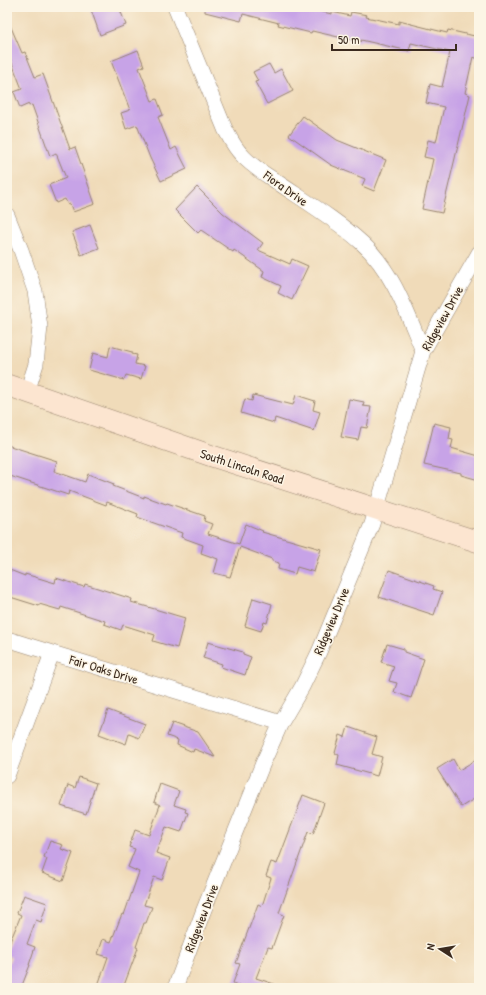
<svg xmlns="http://www.w3.org/2000/svg" width="486" height="995" font-family="'Patrick Hand',sans-serif">
	<rect width="100%" height="100%" fill="#fcf5e5"/>
	<filter id="ink" filterUnits="userSpaceOnUse"><feTurbulence type="fractalNoise" baseFrequency=".025" numOctaves="2"/><feDisplacementMap in="SourceGraphic" scale="8" xChannelSelector="R" yChannelSelector="G"/><feConvolveMatrix kernelMatrix="1 2 1 2 8 2 1 2 1" color-interpolation-filters="sRGB"/></filter>
	<filter id="wash" filterUnits="userSpaceOnUse"><feTurbulence type="fractalNoise" baseFrequency=".012" numOctaves="4" result="noise"/><feDisplacementMap in="SourceGraphic" scale="16" xChannelSelector="R" yChannelSelector="G"/><feGaussianBlur stdDeviation="0.9" result="paint"/><feColorMatrix in="noise" values="0 0 0 0 0 0 0 0 0 0 0 0 0 0 0 0 0 1.4 0 .05"/><feComposite in="paint" operator="in"/></filter>
	<g filter="url(#wash)">
		<rect width="100%" height="100%" fill="#f0dbb9"/>
		<g id="blocks">
			<path fill="#c7a3e7" d="M90,7H119L126,25L100,35Z
				M205,7H298L332,14V12L350,16L351,12L367,15L366,17L399,24V21L447,33L448,30L479,37V59L473,57L465,93L470,95L442,213L422,209L433,159L424,157L428,140L436,142L444,107L426,103L430,84L442,87L450,52L411,43L409,51L361,40L360,42L312,31L311,33L278,25L279,23L243,14L241,21L205,12Z
				M7,18L22,53L25,52L35,77L43,74L70,149L75,147L95,204L73,212L70,204L68,205L65,199L56,203L49,185L66,178L56,153L50,156L32,105L29,106V104L20,108L14,92L22,89L10,58L7,60Z
				M138,50L144,66L139,68L152,101L157,99L163,115L158,117L171,150L176,147L187,169L161,181L150,158L137,125L126,129L121,113L130,110L111,61Z
				M269,64L274,73L281,69L293,91L267,104L255,82L258,81L253,72Z
				M303,116L337,140L386,160L374,191L362,186L365,179L331,165L289,135Z
				M197,187L223,213L263,243L258,250L290,264L292,259L308,266L292,300L278,293L281,286L262,277L264,271L234,250L233,252L201,230L198,233L175,210Z
				M90,225L99,248L81,255L72,232Z
				M110,346L132,352V354L137,355L135,364L145,366L141,379L126,375L124,380L89,370L93,353L108,357Z
				M253,395L293,405L296,395L315,401L313,410L320,412L314,431L275,418L274,423L241,413L245,399L252,401Z
				M349,399L364,402L363,406L371,407L367,428L361,427L358,440L341,437Z
				M434,423L451,427L449,439L453,440L451,448L479,456V480L461,475V473L424,465Z
				M7,445L57,461L54,471L85,482L88,474L114,484L113,486L144,498V496L166,504L167,503L205,516L204,521L212,524L208,534L239,544L246,524L263,531L262,532L321,549L314,572L297,567L295,574L278,569L279,563L272,561V559L240,547L230,577L214,573L218,559L201,553L203,545L181,537L182,533L137,517L138,514L107,502L106,505L69,491L68,495L7,475Z
				M7,569L25,576V574L55,583L56,578L84,587L85,584L132,599L131,602L185,618L177,648L153,641L155,635L123,625L121,630L104,624L105,621L61,607L60,610L39,604V606L7,596Z
				M389,570L434,586L433,589L442,592L434,615L379,597Z
				M253,598L272,604L267,623L264,622L261,631L245,626Z
				M208,642L243,652V654L251,657L245,675L221,667L222,664L203,658Z
				M387,644L404,649V652L424,659L411,698L394,692L397,683L389,681L394,666L381,662Z
				M108,710L145,724L139,738L129,734L126,744L99,734Z
				M172,723L198,732L215,757L194,749L193,752L177,745L178,740L167,736Z
				M348,727L377,737L372,754L382,757L377,776L337,765L339,755L335,753L340,735L345,737Z
				M479,758V796L461,807L437,769L453,759L459,770Z
				M79,777L96,783L86,814L61,806L68,785L75,788Z
				M160,784L179,791L174,805L186,809L185,812L188,813L181,832L166,827L156,853L170,858L162,880L154,877L144,905L152,907L146,923H144L136,947L138,948L123,988H97L108,957L98,954L103,939L111,942L122,914L124,915L139,872L128,867L135,849L129,847L135,830L149,835L160,805L154,802Z
				M303,795L324,803L313,834L308,832L279,913L284,915L272,948L268,947L256,978L280,986L279,988H246L233,983L240,964L236,963L258,904L262,906L271,878L266,876L271,862L277,864Z
				M50,841L63,845L61,849L73,853L63,881L42,873L47,859L44,857Z
				M24,895L47,903L41,922L36,920L27,944L35,947L29,965H30L21,988H7V968L11,957L7,956V949L21,915L17,913Z"/>
		</g>
	</g>
	<g filter="url(#ink)">
		<use href="#blocks" fill-opacity="0" stroke="#96826c" stroke-width="1"/>
		<g fill="none" stroke-linecap="round" stroke-linejoin="round">
			<defs>
				<path id="street" d="M175,7L225,129C230,138 234,147 241,154C251,166 265,174 277,182C305,201 337,220 362,243C393,271 407,313 423,351
					M7,215L21,250L35,291L40,327L36,364L27,392
					M7,639L52,653
					M7,776L52,653L281,723
					M175,988L203,912L263,763L281,723L302,687L319,652L372,524L423,351L479,253"/>
				<path id="secondary" d="M7,385L212,456L479,542"/>
			</defs>
			<use href="#street" stroke="#96826c" stroke-width="16"/>
			<use href="#secondary" stroke="#96826c" stroke-width="22"/>
			<use href="#street" stroke="#fff" stroke-width="15"/>
			<use href="#secondary" stroke="#fce5d0" stroke-width="21"/>
		</g>
	</g>
	<g text-anchor="middle" stroke-width="3" stroke-linejoin="round" paint-order="stroke">
		<g font-size="13" fill="#3b2a1e" stroke="#fcf5e5">
			<text transform="translate(286 188) rotate(35)" y="5">Fiora Drive</text>
			<text transform="translate(442 318) rotate(-61)" y="5">Ridgeview Drive</text>
			<text transform="translate(242 466) rotate(18)" y="5">South Lincoln Road</text>
			<text transform="translate(331 621) rotate(-67)" y="5">Ridgeview Drive</text>
			<text transform="translate(104 669) rotate(17)" y="5">Fair Oaks Drive</text>
			<text transform="translate(201 918) rotate(-69)" y="5">Ridgeview Drive</text>
		</g>
	</g>
	<rect width="486" height="995" fill="none" stroke="#fcf5e5" stroke-width="24"/>
	<g transform="translate(440 949) rotate(282)" stroke="#fcf5e5" stroke-width="3" paint-order="stroke">
	<path d="M0-3L7 15L0 10L-7 15Z" fill="#3b2a1e"/>
	<text y="-6" font-size="11" font-weight="bold" text-anchor="middle" fill="#3b2a1e">N</text>
	</g>
	<path d="M332 44v6h124v-6" fill="none" stroke="#3b2a1e" stroke-width="2"/>
	<text x="338" y="44" font-size="12" fill="#3b2a1e" stroke="#fcf5e5" stroke-width="3" paint-order="stroke">50 m</text>
</svg>
